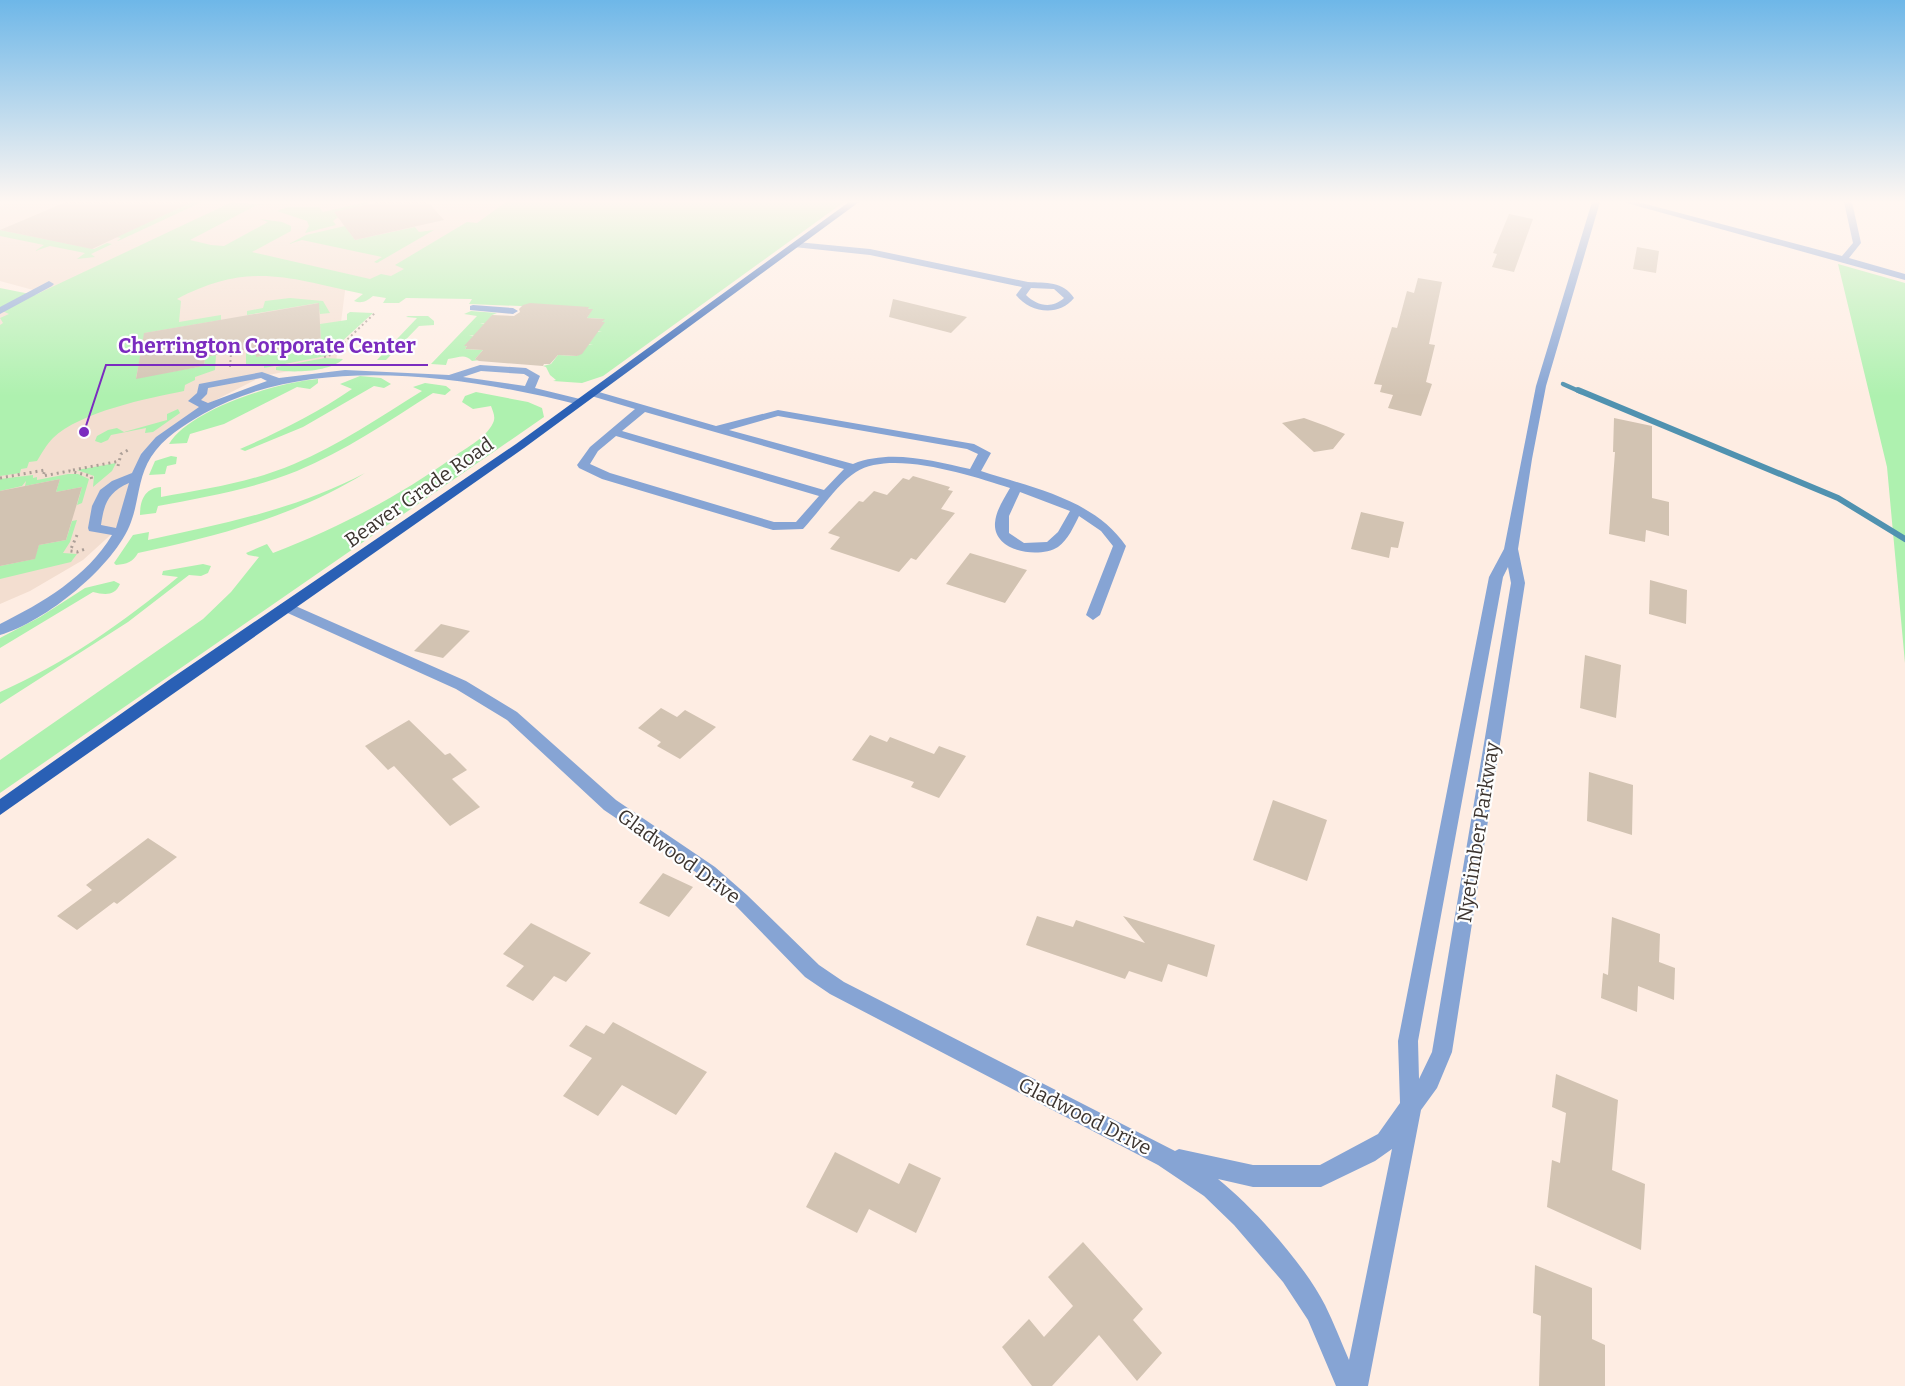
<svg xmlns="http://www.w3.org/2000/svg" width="1905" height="1386" font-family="Bitter,serif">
	<rect width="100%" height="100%" fill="#feede3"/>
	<path fill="#f3ded0" d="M10,202H236L48,294L0,281V206Z
		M256,202H516L381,289L346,283L336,362L263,376L194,411L141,453L116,530L83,560L30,591L0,604V301L32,312L162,251Z"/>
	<path fill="#aef1af" d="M192,202H202L118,241H117L121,238L116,237Z
		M232,202L270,205H257L190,240L211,245L224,246L268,222L260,219L282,222L291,226V231L252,252L370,279L381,274L391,276L404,269L395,265L467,222L477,223L506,202H844L603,376L582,383L553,381L556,380L550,375L546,367L543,366L551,364L558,355L577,356L586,344L593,345L586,343L595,332H602L596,331L602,323L605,322H602L604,319L587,318L592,309L469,304L472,299L406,298L399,303H383L386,298L373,296C367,301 362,304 354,301L363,294C289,278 249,261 177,299L181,301L179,322L221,315V320L145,333L142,345L135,347L142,346L141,352L133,354L141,353L136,378L204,366L205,357L216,355L215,370L195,377V380L185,385L184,391C148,398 80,412 53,438C46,445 42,453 37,461L29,462L27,468L21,469L20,473L0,476V325L3,323L0,318L9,314L0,310V288L35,295Z
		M366,202L369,204L337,218L333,221L336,225L305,233L309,226L307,221L277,211L288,207H319L323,212Z
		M345,226L355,240L415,227L419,232L434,230L377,263L374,262L382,257L302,240L289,244L306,235Z
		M0,230L94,249L107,243L112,244L91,254L95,257L77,259L85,253L50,246L35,251L44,245L0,236Z
		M1838,264L1905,283V663L1887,467Z
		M290,298L323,301L330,313L320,314L318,303L247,315V311L263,308L265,301Z
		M471,311L497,313L492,315L487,324L480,323L486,325L476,336L469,335L475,337L468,345H464L467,346L465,349L483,350L475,359L480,360L472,361C464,353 459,358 448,359L446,365L431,364L477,316L464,314Z
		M350,312L373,313L326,356L264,368V364L246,365V350L256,348V357L321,345L320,324L347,320V314Z
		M408,316H428L434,321V325L419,326L386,360H377L417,318L406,317Z
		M325,358L343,359C331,372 292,373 276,370V367Z
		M360,376L381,378L391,384L384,388L374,386L303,427L245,451L240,449C279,432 317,413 352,389L340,384Z
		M318,379V383L310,389L297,387L224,424L190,434L187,443L169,444C190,409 278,382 318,379Z
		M425,383L446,386L451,390L445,395L433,393C389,421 345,451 297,471C253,489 205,497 158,506L156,513L140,515C140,500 145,488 161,487V497C206,489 252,482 294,464C339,445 380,417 422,391L413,387Z
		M476,392L528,402L542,408L544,417L0,793V760L203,619L231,592L259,557L248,555L246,553L267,544L273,553C338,528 398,497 455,456C467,447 486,438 493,423C496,417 493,412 491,406L473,409L462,402L465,396Z
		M178,409L180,413L153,432L145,433L146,428L111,435L108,440L101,443L95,441L97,436L108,430L117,428L124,432L167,420V414Z
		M171,456L177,457L176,464L167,466L165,474L149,475L155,461Z
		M116,463L112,471L93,487L94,476L77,470Z
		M365,473C296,516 217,536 138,553C133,562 127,564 116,565L114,563L133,535L149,532L148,540C223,524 297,509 365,473Z
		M68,474H78L89,479L82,503L77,505L82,487L56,492L60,479L25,486L26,481L22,486L0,491V479L33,475V478L37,477V480Z
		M77,520L70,542L63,553L77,554L71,562L0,579V566L34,559L39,545L66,540L72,521Z
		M203,564L211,566L208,573L201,576L189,575L128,622L0,704V692C64,664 124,622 178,577L162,575L163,571Z
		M114,581L120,584C115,596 105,595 93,592L0,648V638L40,617L85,588Z"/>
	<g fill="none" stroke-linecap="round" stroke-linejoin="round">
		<path stroke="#5092b0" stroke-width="4.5" d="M1563,384L1581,392"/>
		<path stroke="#5092b0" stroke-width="6" d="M1578,390L1838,498L1905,539"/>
	</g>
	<path fill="#d2c3b2" d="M66,202H192L92,249L0,230Z
		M379,202H428L444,220L355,240L334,212Z
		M1509,214L1533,219L1514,272L1492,267L1497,254L1493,253Z
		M1637,247L1659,251L1656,273L1633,269Z
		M1418,278L1442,282L1429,344L1435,345L1426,382L1432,384L1421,416L1388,408L1393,395L1380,392L1382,385L1374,384L1392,327L1397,328L1407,291L1414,293Z
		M893,299L967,317L951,333L889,317Z
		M319,303L321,345L256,357V348L205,357L204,366L136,379L144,333Z
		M530,303L589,307L588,309H593L587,318L605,319L602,322H605L582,354L577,356L558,355L550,364H544L543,366L479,361L475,359L483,350L465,349L467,346H464L492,315L514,316L520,312L519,309L523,305Z
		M1304,418L1326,426L1345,434L1333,449L1314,452L1282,423Z
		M1614,418L1652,426V498L1669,502V536L1646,530L1645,542L1609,534L1615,452H1613Z
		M913,476L950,487L948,490L953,491L941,509L955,513L916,560L911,558L899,572L830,549L840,537L828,533L859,501L863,502L874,491L887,495L903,478L909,480Z
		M60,479L56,492L82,487L66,540L39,545L35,559L0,566V491Z
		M1361,512L1404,522L1398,548L1391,547L1389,558L1351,549Z
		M970,553L1027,570L1005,603L946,584Z
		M1650,580L1687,590L1686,624L1649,614Z
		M441,624L470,631L443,658L414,651Z
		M1585,655L1621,665L1616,718L1580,708Z
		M661,708L677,717L685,710L716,727L680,759L657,746L661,742L638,728Z
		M409,720L445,755L450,753L467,770L452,779L480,807L450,826L394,766L388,770L365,746Z
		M870,735L887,742L890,737L934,754L939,746L966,756L939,798L911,787L914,782L852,760Z
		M1589,772L1633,785L1632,835L1587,821Z
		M1273,800L1327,820L1307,881L1253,860Z
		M148,838L177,857L117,904L114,902L77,930L57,916L92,890L86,885Z
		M663,873L693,887L669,917L639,903Z
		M1037,916L1073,927L1076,920L1145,943L1123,916L1215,945L1207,977L1168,964L1162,982L1129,971L1125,979L1026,945Z
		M1612,917L1660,934L1659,962L1675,968L1674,1000L1638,986L1637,1012L1601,998L1603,973L1608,975Z
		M531,923L591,953L566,982L554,976L533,1001L506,986L524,966L503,954Z
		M613,1022L707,1072L676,1115L622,1085L598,1116L563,1096L592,1058L569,1046L586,1025L604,1034Z
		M1556,1074L1618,1100L1612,1170L1645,1184L1641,1250L1547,1207L1552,1160L1560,1163L1566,1113L1552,1107Z
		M835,1152L899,1184L909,1163L941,1178L916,1233L869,1209L857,1233L806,1207Z
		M1083,1242L1143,1309L1133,1320L1162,1353L1137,1381L1099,1335L1052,1386H1032L1002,1347L1029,1319L1044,1337L1073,1306L1048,1277Z
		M1535,1265L1592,1288V1339L1605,1345V1386H1539L1541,1316L1533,1313Z"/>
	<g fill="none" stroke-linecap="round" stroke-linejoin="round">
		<path stroke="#ac9f97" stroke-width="2" stroke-dasharray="2 3" stroke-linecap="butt" d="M324,357L331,355L375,313
			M230,367L231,353"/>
		<path stroke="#ac9f97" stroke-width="3" stroke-dasharray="2 4" stroke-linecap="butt" d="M118,466L121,454L128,450
			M73,470L120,461
			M0,478L45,470L43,476L69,471L91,476L92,481
			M77,535L70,551L77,552L85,549"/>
		<path fill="#86a4d4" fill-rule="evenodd" d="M1592,202H1600L1546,386L1532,459L1518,549L1525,583L1452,1052L1437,1088L1421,1110L1368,1386H1336L1308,1320L1283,1282L1234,1225L1204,1196L1158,1165L830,994L805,977L735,905L703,877L604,810L507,720L456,689L281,610L279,607L281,604H291L466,681L517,712L616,800L715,867L747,895L819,965L844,982L1175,1151L1179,1149L1253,1165H1320L1378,1134L1400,1103L1398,1041L1489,577L1504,549L1536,386ZM1508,567L1511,583L1432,1052L1419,1079L1418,1041L1503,577ZM1392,1149L1349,1360C1341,1342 1334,1323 1325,1305C1304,1264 1254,1208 1218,1179L1253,1187H1321L1375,1161Z
			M1623,202H1638L1842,256L1853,243L1844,202H1852L1861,243L1849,258L1905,274V280Z
			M797,242L870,249L1028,282C1046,283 1063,281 1074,298C1059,317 1030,313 1016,295L1022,287L870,255L794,247V243ZM1031,288L1054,289L1064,298C1052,309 1037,306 1026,295Z
			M49,281L54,284L52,286L0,314V307Z
			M473,305L513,308L518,311L513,314L470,310V306Z
			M480,365L526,368L540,376L535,388L584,400L586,402L580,405C464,376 312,352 203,414C184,425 163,438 151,457C138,477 139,501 131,522C115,566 45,622 0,635V624C42,603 87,577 112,535L89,531L88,528L92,506L100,490L112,481L132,473L141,454L156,437L199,407L188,401L197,393L199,384L262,372L279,378L345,370L449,375ZM481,371L524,374L529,377L525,386L463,377ZM261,378L267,381L208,403L201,400L207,394L208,388ZM129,483L116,528L101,525C104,504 108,492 129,483Z
			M592,390L716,426L778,410L974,444L991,453L981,471C1032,488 1094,499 1126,546L1100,615L1093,620L1086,615L1113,546L1101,531L1079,516C1074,526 1068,540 1058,547C1039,559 993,552 995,523C996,510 1004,499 1010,488C972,476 892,449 856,472C838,483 819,512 803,529L773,530L602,479L579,468L577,465L590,447L635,409L588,395L587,393ZM645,412L844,469L824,490L622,431ZM778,416L967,449L978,454L970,469C932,461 891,449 853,464L729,430ZM616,436L819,496L796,522H774L610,473L590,464L598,451ZM1020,492L1070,511L1058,532L1047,542L1024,543L1009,533V516Z"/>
		<path fill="#2a60b5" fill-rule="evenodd" d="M849,202H859L524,448L0,815V799L169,680L516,444Z"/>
	</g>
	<linearGradient id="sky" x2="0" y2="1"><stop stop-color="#6eb7e8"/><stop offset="0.51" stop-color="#fff7f2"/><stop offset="1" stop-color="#fff7f2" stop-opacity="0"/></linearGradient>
	<rect width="1905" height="396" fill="url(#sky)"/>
	<g text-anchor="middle" stroke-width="4.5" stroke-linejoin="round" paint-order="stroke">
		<g font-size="20" fill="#3c342f" stroke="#fefefe">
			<text transform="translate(419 492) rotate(-35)" y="7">Beaver Grade Road</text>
			<text transform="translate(1478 832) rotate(-81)" y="7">Nyetimber Parkway</text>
			<text transform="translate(679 856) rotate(36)" y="7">Gladwood Drive</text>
			<text transform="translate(1085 1116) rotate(27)" y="7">Gladwood Drive</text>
		</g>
	</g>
	<path fill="none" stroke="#7b2cbf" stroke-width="2" d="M84 432L106 365H428"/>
	<circle fill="#7b2cbf" stroke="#fefefe" stroke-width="2" cx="84" cy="432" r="6"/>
	<g font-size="21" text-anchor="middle" font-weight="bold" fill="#7b2cbf" stroke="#fefefe" stroke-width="4.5" stroke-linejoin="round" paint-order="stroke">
		<text x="267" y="353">Cherrington Corporate Center</text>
	</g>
</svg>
